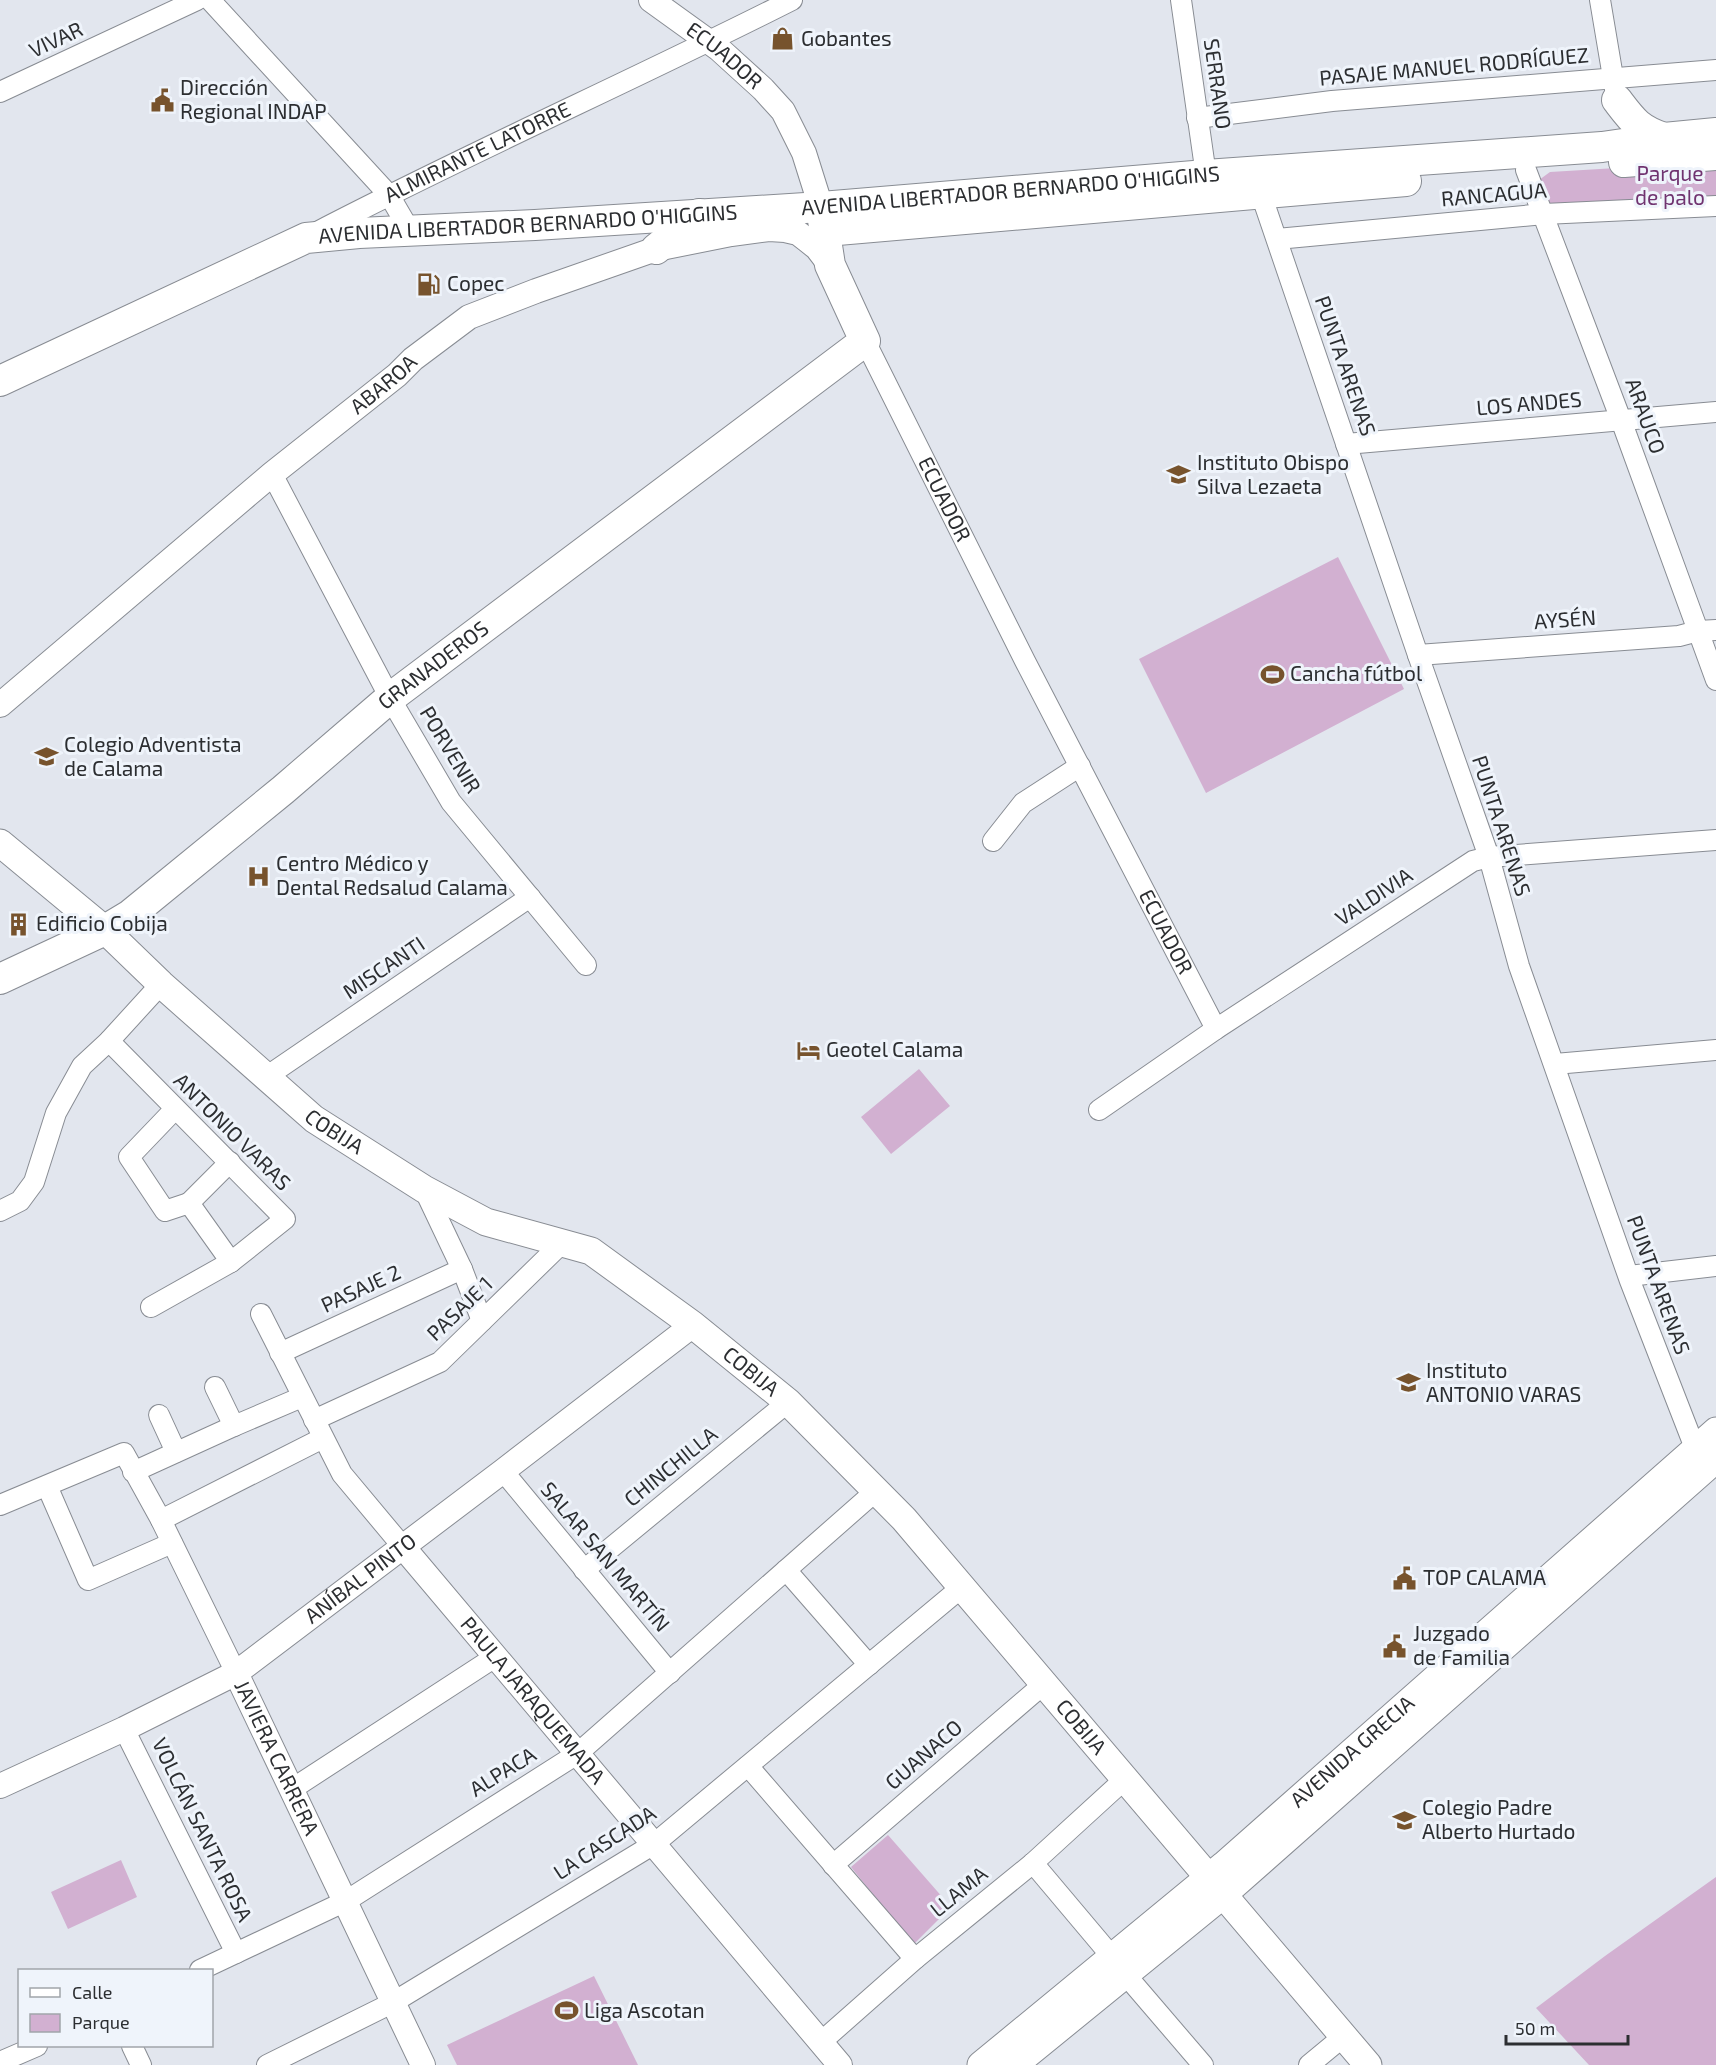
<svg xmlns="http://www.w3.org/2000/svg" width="1716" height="2065" font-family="'Exo 2',sans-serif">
	<rect width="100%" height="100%" fill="#e2e6ee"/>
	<path fill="#d2b0d1" d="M1716,162V206L1544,214L1539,180L1550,172Z
		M1338,557L1404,689L1206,793L1139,659Z
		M919,1069L950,1106L891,1154L861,1117Z
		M888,1835L951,1907L913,1945L851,1867Z
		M121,1860L137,1897L68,1929L51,1892Z
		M1716,1877V2065H1589L1536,2008L1605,1956Z
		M594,1976L638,2065H457L447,2045Z"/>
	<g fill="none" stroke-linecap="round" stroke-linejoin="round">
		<defs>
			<g id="minor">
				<path d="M210,0L389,195L410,231"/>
				<path d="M1181,0L1206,175"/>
				<path d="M1600,0L1615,89"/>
				<path d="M0,92L197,0"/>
				<path d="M1197,118L1332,101L1716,70"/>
				<path d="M1526,170L1621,420L1716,680"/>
				<path d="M1261,194L1418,655L1489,857L1519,966L1630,1281L1700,1461"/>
				<path id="s1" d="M319,231C475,150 636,79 792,0"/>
				<path d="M1277,239L1544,214L1716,206"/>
				<path id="s2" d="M865,341L1025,661L1216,1029"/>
				<path d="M1346,444L1716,412"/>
				<path d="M272,474L390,698L451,802L586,965"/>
				<path d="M1418,655L1679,636L1698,631L1716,630"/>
				<path d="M993,841L1023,803L1080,766"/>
				<path d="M109,1041L285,1219L231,1262L151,1307"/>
				<path d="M1555,1064L1716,1050"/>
				<path d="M266,1077L530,897"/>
				<path d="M175,1109L129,1157L165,1211L189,1203L231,1262"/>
				<path d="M1099,1110L1216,1029L1473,861L1489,857L1716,840"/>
				<path d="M424,1189L462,1269L482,1321"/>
				<path d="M189,1203L230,1162"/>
				<path d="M0,1211L20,1201L34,1182L56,1113L82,1066L109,1041L161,984"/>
				<path d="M1629,1276L1716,1266"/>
				<path d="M261,1314L342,1474L403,1547"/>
				<path d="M280,1353L462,1269"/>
				<path d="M215,1387L234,1426"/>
				<path d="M159,1415L176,1452"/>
				<path d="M314,1420L440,1362L562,1243"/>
				<path d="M503,1471L670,1673"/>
				<path d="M133,1472L234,1426L302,1397"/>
				<path d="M47,1486L88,1580L172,1543"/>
				<path d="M0,1505L124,1453L161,1520L236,1673"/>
				<path d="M161,1520L323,1438"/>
				<path d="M584,1570L788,1402"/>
				<path d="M786,1570L869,1665"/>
				<path d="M124,1729L236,1953"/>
				<path d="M748,1766L915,1959"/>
				<path d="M292,1789L495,1657"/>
				<path d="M1033,1863L1113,1958"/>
				<path d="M833,1865L1045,1683"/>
				<path d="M200,1970L346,1901L577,1754L877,1490"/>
				<path d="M1125,1974L1203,2065"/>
				<path d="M821,2042L915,1959L1033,1863L1126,1778"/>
				<path d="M132,2046L141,2065"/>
				<path d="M0,2062L37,2046"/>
				<path d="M267,2065L392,2003L654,1844L962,1587"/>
				<path d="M1309,2065L1344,2036"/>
			</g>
			<g id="tertiary">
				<path id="s3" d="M651,0L719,49L763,89L783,111L804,153L821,207"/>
				<path id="s4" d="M0,705L272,474L397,375L413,359L469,317L536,291L656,249L731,234L769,229L785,230L798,233L807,240L817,248L830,265"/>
				<path id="s5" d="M403,1547L840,2065"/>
				<path id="s6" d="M236,1673L423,2065"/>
				<path id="s7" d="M0,1786L124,1729L236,1673L503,1471L693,1325"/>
			</g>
			<g id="secondary">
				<path id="s8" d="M0,843L105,930L161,984L314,1119L424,1189L486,1222L591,1251L693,1325L788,1402L904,1519L1368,2065"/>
				<path id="s9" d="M981,2065L1224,1865L1716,1431"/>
				<path d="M1014,2065L1224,1894L1716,1459"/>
			</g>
			<g id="primary">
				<path d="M1617,100C1633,121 1638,129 1664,138"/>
				<path d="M1624,162L1716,155"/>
				<path d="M826,231L1406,181"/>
				<path d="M656,249L699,214"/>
				<path id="s10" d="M0,381L306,238L359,233L535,225L821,207L1206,175L1602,147L1664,138L1716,133"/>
				<path id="s11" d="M0,979L105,930L130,915L283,790L390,698L865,341L830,265L821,207"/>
			</g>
		</defs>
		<use href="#minor" stroke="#888c93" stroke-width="22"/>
		<use href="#tertiary" stroke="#888c93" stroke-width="26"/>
		<use href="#secondary" stroke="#888c93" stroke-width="29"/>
		<use href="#primary" stroke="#888c93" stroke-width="32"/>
		<use href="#minor" stroke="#fff" stroke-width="20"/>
		<use href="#tertiary" stroke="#fff" stroke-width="24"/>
		<use href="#secondary" stroke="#fff" stroke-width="27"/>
		<use href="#primary" stroke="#fff" stroke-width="30"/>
	</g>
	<defs>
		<symbol id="shop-bare" viewBox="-9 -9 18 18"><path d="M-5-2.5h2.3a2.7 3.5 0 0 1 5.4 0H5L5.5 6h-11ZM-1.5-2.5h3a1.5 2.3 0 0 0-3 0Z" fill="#77532d" stroke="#eff4fb" stroke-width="2.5" paint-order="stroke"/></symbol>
		<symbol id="civic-bare" viewBox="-9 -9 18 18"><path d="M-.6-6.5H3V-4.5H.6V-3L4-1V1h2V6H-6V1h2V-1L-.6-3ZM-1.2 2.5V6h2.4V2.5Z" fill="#77532d" stroke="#eff4fb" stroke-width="2.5" paint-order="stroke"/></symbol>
		<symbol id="fuel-bare" viewBox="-9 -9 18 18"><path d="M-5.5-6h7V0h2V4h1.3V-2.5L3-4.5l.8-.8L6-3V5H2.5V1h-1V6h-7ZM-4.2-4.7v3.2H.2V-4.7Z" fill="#77532d" stroke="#eff4fb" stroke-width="2.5" paint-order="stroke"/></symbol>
		<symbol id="school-bare" viewBox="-9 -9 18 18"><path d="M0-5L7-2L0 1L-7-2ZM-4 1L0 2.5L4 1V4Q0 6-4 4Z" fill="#77532d" stroke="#eff4fb" stroke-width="2.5" paint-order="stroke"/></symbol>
		<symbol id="stadium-bare" viewBox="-9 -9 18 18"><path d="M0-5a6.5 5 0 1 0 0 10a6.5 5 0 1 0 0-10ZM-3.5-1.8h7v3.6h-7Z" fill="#77532d" stroke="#eff4fb" stroke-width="2.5" paint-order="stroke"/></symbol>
		<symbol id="hospital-bare" viewBox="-9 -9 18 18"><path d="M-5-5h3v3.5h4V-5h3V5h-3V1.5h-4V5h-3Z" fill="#77532d" stroke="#eff4fb" stroke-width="2.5" paint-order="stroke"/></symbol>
		<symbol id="building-bare" viewBox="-9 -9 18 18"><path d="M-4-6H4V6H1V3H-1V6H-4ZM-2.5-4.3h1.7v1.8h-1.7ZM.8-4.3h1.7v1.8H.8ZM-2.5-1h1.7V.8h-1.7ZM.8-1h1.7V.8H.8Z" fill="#77532d" stroke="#eff4fb" stroke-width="2.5" paint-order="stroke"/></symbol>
		<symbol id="hotel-bare" viewBox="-9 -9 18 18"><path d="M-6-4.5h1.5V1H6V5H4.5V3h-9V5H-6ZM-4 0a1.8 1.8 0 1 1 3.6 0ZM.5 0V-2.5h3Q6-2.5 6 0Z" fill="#77532d" stroke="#eff4fb" stroke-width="2.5" paint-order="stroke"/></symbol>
	</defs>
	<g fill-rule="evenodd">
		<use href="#shop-bare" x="766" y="22" width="33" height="33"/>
		<use href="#civic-bare" x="146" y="84" width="33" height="33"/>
		<use href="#fuel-bare" x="412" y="268" width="33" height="33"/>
		<use href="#school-bare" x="1162" y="458" width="33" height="33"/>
		<use href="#stadium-bare" x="1256" y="658" width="33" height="33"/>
		<use href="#school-bare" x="30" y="740" width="33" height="33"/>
		<use href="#hospital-bare" x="242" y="860" width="33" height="33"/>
		<use href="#building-bare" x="2" y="908" width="33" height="33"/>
		<use href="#hotel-bare" x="792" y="1034" width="33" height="33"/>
		<use href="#school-bare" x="1392" y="1366" width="33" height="33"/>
		<use href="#civic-bare" x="1388" y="1562" width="33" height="33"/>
		<use href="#civic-bare" x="1378" y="1630" width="33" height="33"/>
		<use href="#school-bare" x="1388" y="1804" width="33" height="33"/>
		<use href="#stadium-bare" x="550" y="1994" width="33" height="33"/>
	</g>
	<g text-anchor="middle" stroke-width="6" stroke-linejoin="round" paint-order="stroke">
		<g font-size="21" fill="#2c2e31" stroke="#eff4fb" text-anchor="start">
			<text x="801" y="46">Gobantes</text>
			<text x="180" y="95">Dirección<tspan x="180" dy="24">Regional INDAP</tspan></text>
			<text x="447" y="291">Copec</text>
			<text x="1197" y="470">Instituto Obispo<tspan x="1197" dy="24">Silva Lezaeta</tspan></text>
			<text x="1290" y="681">Cancha fútbol</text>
			<text x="64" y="752">Colegio Adventista<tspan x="64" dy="24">de Calama</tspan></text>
			<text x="276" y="871">Centro Médico y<tspan x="276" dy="24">Dental Redsalud Calama</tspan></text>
			<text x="36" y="931">Edificio Cobija</text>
			<text x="826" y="1057">Geotel Calama</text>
			<text x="1426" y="1378">Instituto<tspan x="1426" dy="24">ANTONIO VARAS</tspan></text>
			<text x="1423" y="1585">TOP CALAMA</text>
			<text x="1413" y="1641">Juzgado<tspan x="1413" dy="24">de Familia</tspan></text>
			<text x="1422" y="1815">Colegio Padre<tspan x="1422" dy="24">Alberto Hurtado</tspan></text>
			<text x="584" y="2018">Liga Ascotan</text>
		</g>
		<g font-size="21" fill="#2c2e31" stroke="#eff4fb">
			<text transform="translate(56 40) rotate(-25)" y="7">VIVAR</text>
			<text dy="7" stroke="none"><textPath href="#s3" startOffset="92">ECUADOR</textPath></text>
			<text transform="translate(1454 67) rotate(-5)" y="7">PASAJE MANUEL RODRÍGUEZ</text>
			<text transform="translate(1217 84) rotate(82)" y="7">SERRANO</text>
			<text dy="7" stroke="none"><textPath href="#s1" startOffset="177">ALMIRANTE LATORRE</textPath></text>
			<text dy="7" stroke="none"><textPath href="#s10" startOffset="1044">AVENIDA LIBERTADOR BERNARDO O'HIGGINS</textPath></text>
			<text transform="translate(1494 195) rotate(-5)" y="7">RANCAGUA</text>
			<text dy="7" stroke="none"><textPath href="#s10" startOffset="560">AVENIDA LIBERTADOR BERNARDO O'HIGGINS</textPath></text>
			<text transform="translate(1345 366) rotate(71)" y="7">PUNTA ARENAS</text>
			<text dy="7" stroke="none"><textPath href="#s4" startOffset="500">ABAROA</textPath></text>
			<text transform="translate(1529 404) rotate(-5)" y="7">LOS ANDES</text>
			<text transform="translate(1645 416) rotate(70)" y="7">ARAUCO</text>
			<text dy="7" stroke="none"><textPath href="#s2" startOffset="177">ECUADOR</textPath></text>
			<text transform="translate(1565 620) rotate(-4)" y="7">AYSÉN</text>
			<text dy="7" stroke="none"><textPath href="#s11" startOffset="538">GRANADEROS</textPath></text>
			<text transform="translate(450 750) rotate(59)" y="7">PORVENIR</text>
			<text transform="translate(1501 826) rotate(72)" y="7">PUNTA ARENAS</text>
			<text transform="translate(1374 897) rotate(-33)" y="7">VALDIVIA</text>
			<text dy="7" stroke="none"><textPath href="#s2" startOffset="663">ECUADOR</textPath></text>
			<text transform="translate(384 968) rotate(-34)" y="7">MISCANTI</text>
			<text dy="7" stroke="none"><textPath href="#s8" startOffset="442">COBIJA</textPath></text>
			<text transform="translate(232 1132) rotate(45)" y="7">ANTONIO VARAS</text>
			<text transform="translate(1658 1285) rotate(70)" y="7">PUNTA ARENAS</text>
			<text transform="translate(361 1289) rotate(-25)" y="7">PASAJE 2</text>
			<text transform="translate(460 1309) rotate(-44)" y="7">PASAJE 1</text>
			<text dy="7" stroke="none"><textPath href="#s8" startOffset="928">COBIJA</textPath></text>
			<text transform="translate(671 1467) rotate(-39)" y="7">CHINCHILLA</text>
			<text transform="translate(605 1557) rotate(50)" y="7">SALAR SAN MARTÍN</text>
			<text dy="7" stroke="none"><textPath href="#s7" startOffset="418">ANÍBAL PINTO</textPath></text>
			<text dy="7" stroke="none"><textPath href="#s5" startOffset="201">PAULA JARAQUEMADA</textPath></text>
			<text dy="7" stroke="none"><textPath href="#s8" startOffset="1414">COBIJA</textPath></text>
			<text dy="7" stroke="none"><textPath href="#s9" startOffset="486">AVENIDA GRECIA</textPath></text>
			<text transform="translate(924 1755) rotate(-41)" y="7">GUANACO</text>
			<text dy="7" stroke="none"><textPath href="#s6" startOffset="94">JAVIERA CARRERA</textPath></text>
			<text transform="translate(503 1772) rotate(-32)" y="7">ALPACA</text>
			<text transform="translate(202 1830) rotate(64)" y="7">VOLCÁN SANTA ROSA</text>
			<text transform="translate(605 1843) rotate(-33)" y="7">LA CASCADA</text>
			<text transform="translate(959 1892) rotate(-39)" y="7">LLAMA</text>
		</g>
		<g font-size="21" fill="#703370" stroke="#eff4fb">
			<text x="1670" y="181">Parque<tspan x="1670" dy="24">de palo</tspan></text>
		</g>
	</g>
	<rect x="18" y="1969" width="195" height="78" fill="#eff4fb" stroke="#a1a5aa" stroke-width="1.5"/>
	<rect x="30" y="1988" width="30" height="9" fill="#ffffff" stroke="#a1a5aa" stroke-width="1.5"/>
	<text x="72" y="1999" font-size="18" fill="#2c2e31">Calle</text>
	<rect x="30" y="2014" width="30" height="18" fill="#d2b0d1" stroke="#a1a5aa" stroke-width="1.5"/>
	<text x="72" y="2029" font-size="18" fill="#2c2e31">Parque</text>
	<path d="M1506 2035v9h122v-9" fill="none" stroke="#2c2e31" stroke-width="3"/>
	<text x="1515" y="2035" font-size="18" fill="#2c2e31" stroke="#eff4fb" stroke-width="4.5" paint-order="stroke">50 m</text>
</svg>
